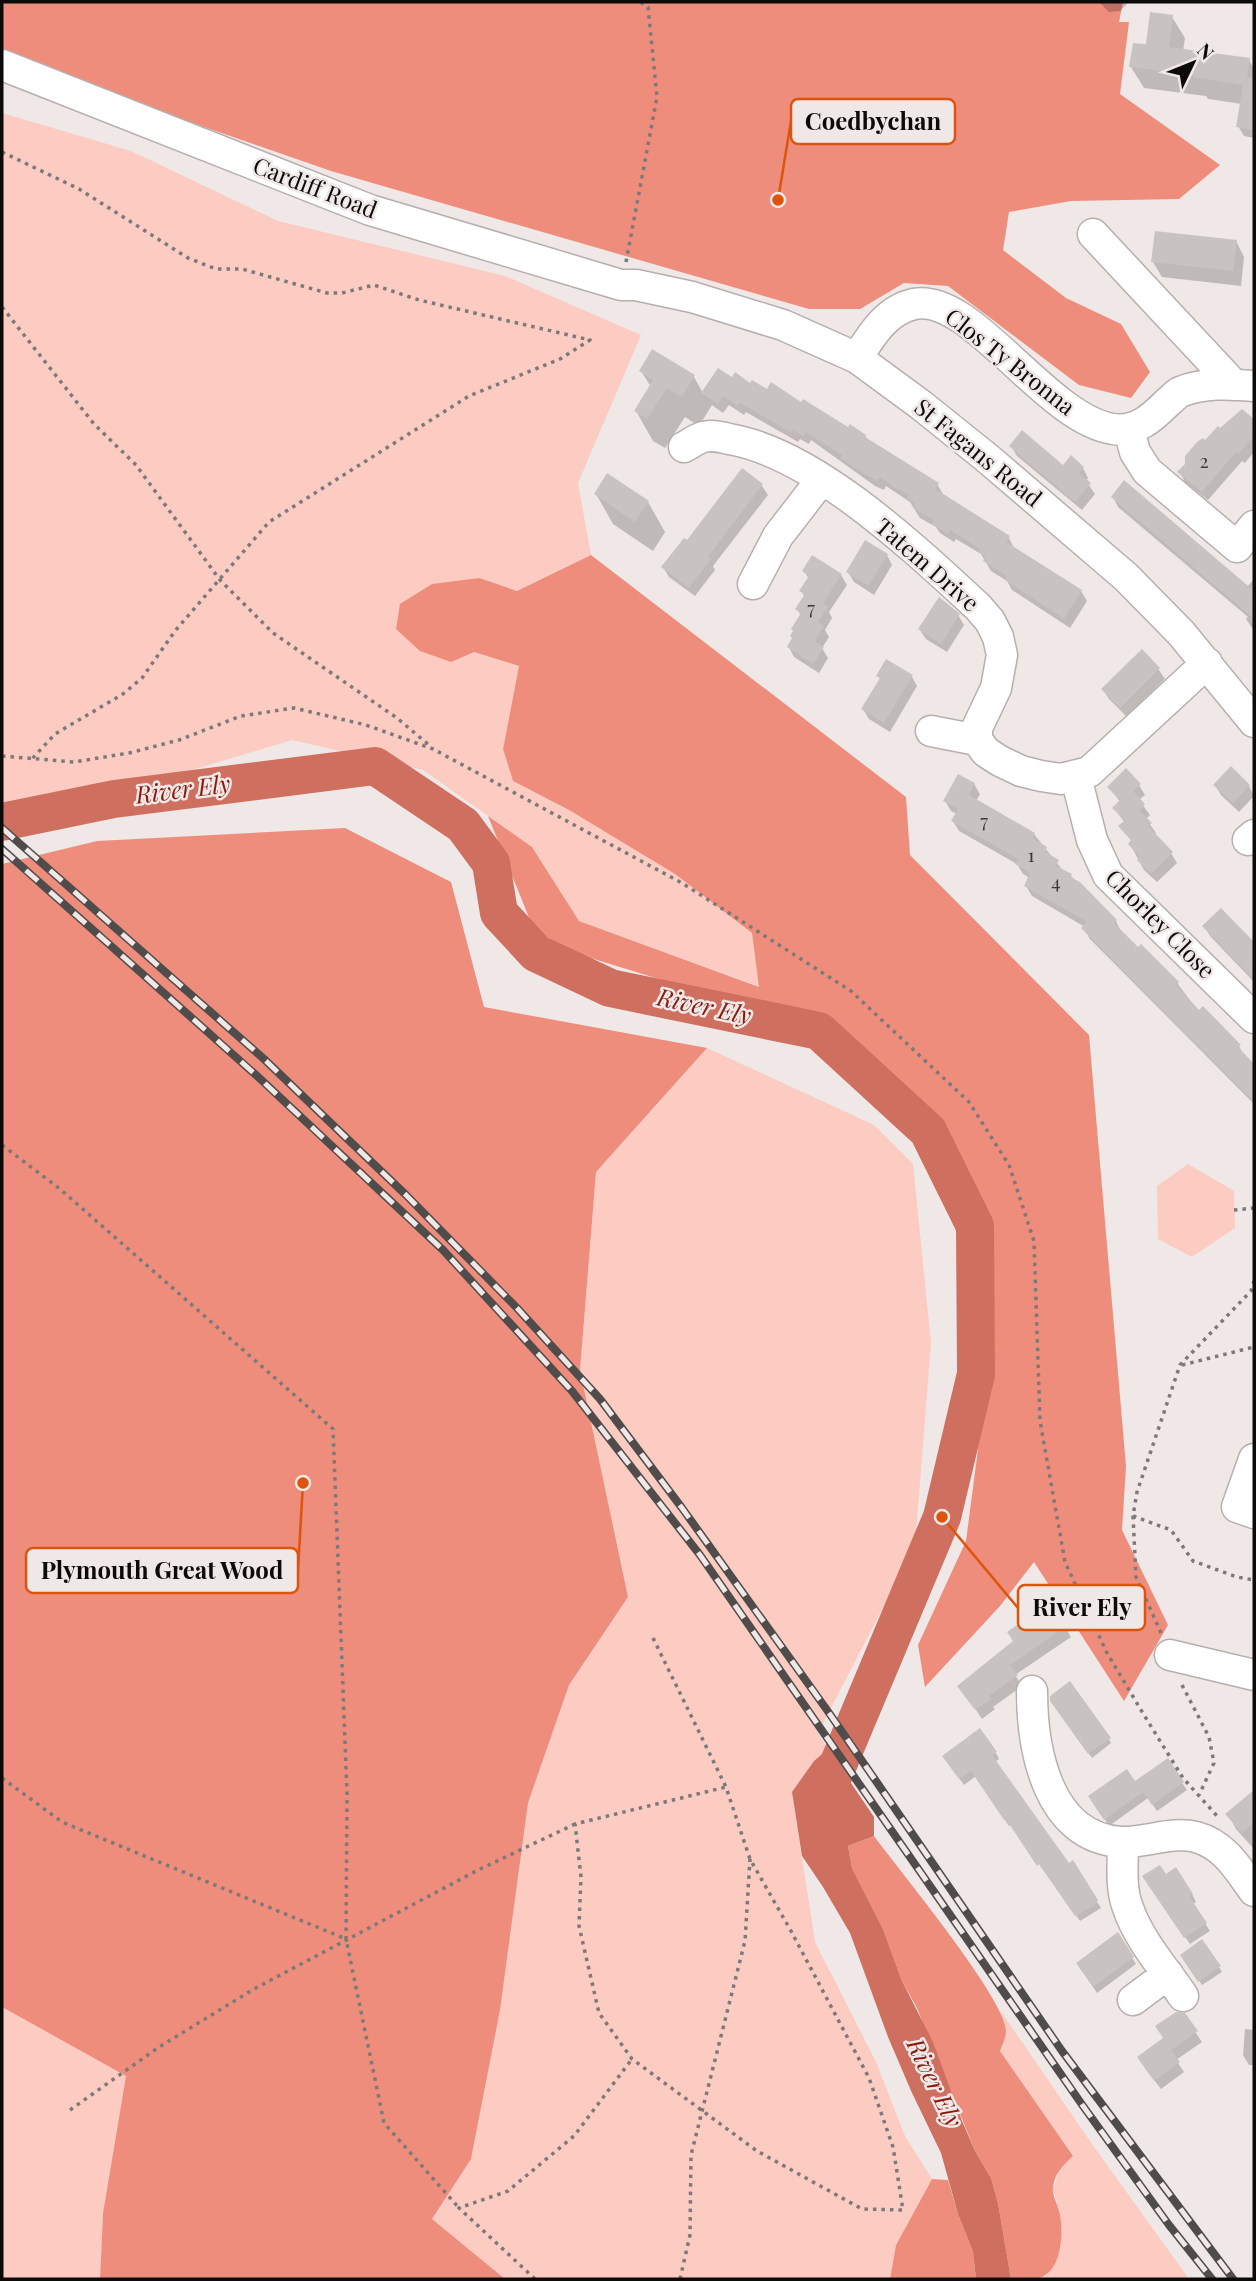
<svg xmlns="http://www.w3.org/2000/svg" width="1256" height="2281" font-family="'Playfair Display',serif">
	<rect width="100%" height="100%" fill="#efe8e7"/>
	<path fill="#fccbc2" d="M2,113L131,151L278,221L505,276L641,335L578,483L591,555L517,591L479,579L474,652L519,666L503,749L513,781L569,810L675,874L752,933L760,987L579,921L532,847L423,770L292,740L162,779L139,790L8,805L2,803Z
		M707,1048L874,1125L913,1164L931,1343L915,1546L818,1733L828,1749L814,1761L792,1793L815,1942L876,2062L905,2136L932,2179L896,2245L890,2279H505L432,2219L471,2159L500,2010L528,1803L569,1685L628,1597L580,1370L596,1172Z
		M1188,1164L1234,1191L1235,1228L1192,1257L1158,1239L1157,1186Z
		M2,2007L126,2076L103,2213L100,2279H2Z
		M1000,2010L1092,2144L1189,2279H1035L1046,2276L1060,2212L1053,2190L1059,2169L1073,2156L1000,2051L1006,2031Z"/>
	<path fill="#ef8d7d" d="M2,2H1123L1119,22H1129L1120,94L1220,165L1179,199L1071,201L1009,212L1003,250L1066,298L1121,324L1150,372L1131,398L1079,385L948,286L904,283L860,309H809L331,171L58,76L2,49Z
		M591,555L906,797L910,855L1089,1035L1126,1466L1122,1530L1168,1625L1124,1701L1034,1562L1000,1606L925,1687L918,1645L966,1541L978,1449L984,1348L973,1261L971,1175L941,1120L879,1080L846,1042L779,1016L581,955L534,930L488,816L532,847L579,921L759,987L752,933L675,874L569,810L513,781L503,749L519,666L474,652L451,662L420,651L396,629L400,604L432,584L479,578L517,591Z
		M345,828L451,882L484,1007L707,1048L596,1172L580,1370L628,1597L569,1685L528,1803L500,2010L471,2159L432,2219L505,2279H100L103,2213L126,2076L2,2007V864L97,841Z
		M874,1836C898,1869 1006,1999 1006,2031C1006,2037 1002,2046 1000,2051L1073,2156C1063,2165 1054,2174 1053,2188C1052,2197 1059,2206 1060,2215C1063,2233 1062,2266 1044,2276C1035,2281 1021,2279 1011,2279L998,2203L991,2178L975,2151L917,2008L902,1981L883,1929L852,1868L848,1846Z
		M932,2179L948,2180L958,2214L973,2252L976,2279H890L896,2245Z"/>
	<path fill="#ce6f60" d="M828,1749L874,1817V1836L848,1846L852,1868L883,1929L902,1981L933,2042L962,2121L975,2151L991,2178L998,2203L1011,2279H976L973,2252L958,2214L941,2153L912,2093L888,2037L850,1933L823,1887L802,1856L792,1792L814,1761Z"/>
	<path fill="#0003" d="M1099,2H1127V4L1120,11L1109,12Z
		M1172,17L1185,38L1183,51L1249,60L1254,69V138L1244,136L1238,126L1242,104L1208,99L1206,96L1144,88L1131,67Z
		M1236,241L1244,257L1241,286L1162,277L1153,262Z
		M641,371L694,377L703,393L732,380L801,404L865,436L868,440L937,484L943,494L1009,538L1014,548L1081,591L1087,601L1070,628L1012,590L1007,581L991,571L981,554L956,539L954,542L940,533L936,527L920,518L910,502L886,486L884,490L875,486L811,440L809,444L800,439L798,442L746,412L744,415L729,405L723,413L712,405L699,426L685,417L665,448L653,441L636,411L651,387Z
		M1242,411L1254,421V452L1245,463L1242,461L1208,500L1185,482L1180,472L1220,430Z
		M1011,446L1064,467L1083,468L1088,478L1086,481L1095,494L1082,510L1017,456Z
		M743,471L762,486L768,495L713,566L715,570L695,596L669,577L663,567L687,543Z
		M596,494L648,502L665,532L653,551L613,524Z
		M1113,497L1247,587L1254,579V631L1246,619L1248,617L1118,507Z
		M887,555L892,565L874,595L854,582L848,572Z
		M804,571L841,575L847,585L829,612L832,618L825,630L829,637L822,648L828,658L819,673L794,657L789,647L801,616L797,609L805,597L801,591L809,579Z
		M958,615L964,625L947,652L926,639L920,630Z
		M1142,652L1159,670L1165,679L1126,716L1109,699L1103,689Z
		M878,676L912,677L917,686L890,732L869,719L863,709L881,680Z
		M974,784L980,794L976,801L1034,834L1064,872L1070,875L1116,921L1121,932L1177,983L1199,1012L1239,1046L1244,1056L1254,1066V1104L1089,938L1085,927L1032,896L1026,886L1030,878L1023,874L1017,864L959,831L953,821L957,814L951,811L945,801Z
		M1139,785L1145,795L1139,800L1150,815L1146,819L1156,833L1154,835L1171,853L1177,863L1157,882L1144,870L1130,844L1132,842L1121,827L1125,823L1114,808L1120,802L1110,787Z
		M1215,785L1249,786L1254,796L1239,812L1221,795Z
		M1221,910L1254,945V982L1210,936L1204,926Z
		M1065,1627L1071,1637L1015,1675L1022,1686L993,1707L995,1709L982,1719L960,1686Z
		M1055,1706L1109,1739L1111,1743L1092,1758Z
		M996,1753L999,1759L995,1762L1068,1865L1072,1863L1101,1908L1080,1921L1011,1825L1009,1826L976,1776L964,1785L948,1763Z
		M1167,1761L1187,1790L1157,1811L1148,1798L1109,1826L1090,1796L1135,1783Z
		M1254,1792V1849L1236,1829L1228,1814Z
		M1149,1884L1192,1894L1196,1902L1192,1904L1210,1931L1190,1944Z
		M1117,1935L1136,1964L1097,1993L1081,1969Z
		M1202,1941L1222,1972L1202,1985L1182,1955Z
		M1184,2015L1202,2042L1176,2060L1184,2072L1161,2089L1145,2068Z
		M1245,2029L1254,2030V2065H1249L1243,2055Z"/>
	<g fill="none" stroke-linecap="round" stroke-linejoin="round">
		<path stroke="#ce6f60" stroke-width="38" d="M2,822L114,799L375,766L463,825L491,863L499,913L536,953L610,988L819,1031L928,1131L975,1226L976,1374L942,1517L819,1810"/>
	</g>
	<path fill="#c8c2c1" d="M1150,12L1173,15L1169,47L1250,58L1247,77H1254V130L1236,127L1243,85L1193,77L1194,75L1129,67L1133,43L1146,44Z
		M1155,231L1237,240L1233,271L1151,262Z
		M652,349L695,375L682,397L667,388L647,419L634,411L653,380L639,371Z
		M718,368L732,377L735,372L750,383L752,380L767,389L771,382L801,402L803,399L848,427L850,424L866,435L865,437L939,483L935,489L1010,536L1006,542L1082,590L1064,619L1005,580L1007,576L983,561L986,557L978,552L980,549L950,530L948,534L932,524L934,520L913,508L915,504L907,498L909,495L894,487L880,477L878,481L868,476L841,458L842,455L806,432L803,436L794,430L792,433L740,403L738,406L723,396L718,404L701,393Z
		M1242,409L1254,419V436L1238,454L1236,452L1202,492L1177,472L1185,464V456L1197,442L1203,438L1205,440L1218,426L1220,428Z
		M1022,430L1063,465L1071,455L1084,467L1079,473L1091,483L1075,502L1009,446Z
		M742,468L763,484L708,557L711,559L689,588L661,567L684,538L687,540Z
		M607,473L649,501L635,522L594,494Z
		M1124,480L1254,591V619L1111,497Z
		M865,540L888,554L868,586L846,572Z
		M812,555L842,574L823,603L828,607L818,622L824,626L815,641L824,647L813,664L787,647L792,638L790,636L793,631L791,629L801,613L795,609L805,594L799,591L809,576L802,571Z
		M939,597L960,614L941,644L918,629Z
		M1142,649L1160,668L1120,708L1101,689Z
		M886,659L913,675L884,723L861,709L880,678L876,676Z
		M1231,766L1250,785L1233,803L1213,785Z
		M1126,768L1141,784L1133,791L1145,804L1139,810L1152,823L1148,826L1173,852L1151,874L1137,860L1140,857L1128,844L1131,840L1118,826L1125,820L1112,808L1120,800L1107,787Z
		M958,774L975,783L969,795L1035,833L1032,838L1047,847L1045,852L1059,860L1056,866L1072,874L1070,877L1080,882L1117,920L1114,923L1138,947L1141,944L1179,982L1176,985L1199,1010L1203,1006L1241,1045L1238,1047L1254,1064V1102L1081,928L1087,922L1024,886L1030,873L1015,864L1018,859L951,821L958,809L943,801Z
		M1221,908L1254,942V980L1202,926Z
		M1050,1602L1067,1626L1010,1665L1018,1675L989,1696L991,1699L975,1710L957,1686L1013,1641L1007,1632Z
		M1070,1681L1111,1738L1088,1754L1050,1701V1696Z
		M980,1728L997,1752L992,1755L1069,1863L1073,1860L1098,1900L1095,1905L1075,1916L1039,1864L1037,1866L1006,1819L1004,1820L971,1771L959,1779L942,1756Z
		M1168,1758L1184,1782L1152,1805L1143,1792L1104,1820L1088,1796L1127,1769L1135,1781Z
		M1254,1790V1822L1242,1833L1225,1814Z
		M1160,1865L1166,1874L1176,1867L1193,1894L1189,1896L1207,1923L1184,1938L1142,1876Z
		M1118,1932L1134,1957L1093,1987L1076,1963Z
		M1202,1939L1221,1966L1198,1982L1180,1955Z
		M1176,2012L1185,2013L1198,2031L1171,2050L1180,2062L1154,2081L1137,2057L1163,2038L1155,2026Z"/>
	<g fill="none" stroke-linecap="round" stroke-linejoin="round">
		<defs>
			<path id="minor" d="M2,65L370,210L621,285H636L692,297L783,325L857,358L921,405L987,458L1126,577L1181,633L1254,722
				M1093,234L1234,385
				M857,358C871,336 886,310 914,304C971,292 1046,419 1113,429C1137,432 1152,418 1168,402C1172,399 1176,394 1180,392C1204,382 1230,384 1254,386
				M1129,430L1135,452L1147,471L1237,547L1254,526
				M684,447C690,444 696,439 703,437C710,435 722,437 729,439C814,453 915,549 978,607L990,621L998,637L1002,655L996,688L977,728V740L986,752L1000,761L1021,771L1041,776L1061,779L1089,772L1207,663
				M753,584L778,536L822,479
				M931,731L977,740
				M1076,777L1092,840L1108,875L1254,1018
				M1248,840L1254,835
				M1254,1459L1237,1507L1254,1513
				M1170,1655L1254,1675
				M1032,1691C1032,1750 1048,1838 1121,1842C1146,1843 1171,1831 1196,1837C1225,1845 1238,1869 1254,1891
				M1123,1842C1123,1863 1120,1888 1128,1908C1139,1940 1164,1968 1183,1996
				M1133,2000L1168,1974"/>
		</defs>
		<use href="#minor" stroke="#b6afae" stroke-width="33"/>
		<path stroke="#7e7978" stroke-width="3.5" stroke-dasharray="3.5 5" stroke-linecap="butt" d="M2,152L79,189L188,258L216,269H242L327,293H342L374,285L419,300L590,340L560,359L469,396L269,522L175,631L142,678L123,694L55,734L31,760
			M626,262L657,97L648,7L640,2
			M2,307L94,424L136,465L220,580L273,633L397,718L429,745
			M2,756L74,762L129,753L179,740L241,716L294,708L366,725L433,749L682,883L851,991L969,1102L1009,1165L1034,1241L1040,1421L1065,1562L1107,1653L1144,1715L1183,1778L1218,1817
			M2,1145L60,1189L333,1429L347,1794L346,1939L384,2123L459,2208
			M1234,1210L1254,1208
			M1182,1365L1254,1347
			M1133,1516L1171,1530L1193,1561L1237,1577L1254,1580
			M1161,1633L1136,1577L1133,1516L1137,1492L1180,1365L1251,1291L1254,1281
			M653,1638L726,1787L750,1859L791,1931L869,2078L893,2147L903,2210L862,2209L757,2151L632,2059L599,2013L579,1926L581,1877L575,1824L726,1787
			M1182,1685L1209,1737L1214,1763L1199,1795
			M2,1778L62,1822L346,1939
			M70,2110L159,2047L254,1989L478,1870L575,1824
			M535,2279L459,2208L508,2191L574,2136L632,2059
			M680,2279L690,2235L691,2155L745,1941L750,1859"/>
		<use href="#minor" stroke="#fff" stroke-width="30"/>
		<defs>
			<path id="rail" d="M2,828L264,1059L406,1195L517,1308L600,1399L682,1508L827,1710L1062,2051L1233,2279
				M2,849L256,1075L443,1250L572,1391L700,1555L1083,2106L1169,2225L1212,2279"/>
		</defs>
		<use href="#rail" stroke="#4f4c4b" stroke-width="8"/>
		<use href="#rail" stroke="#efe8e7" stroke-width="5" stroke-dasharray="16" stroke-linecap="butt"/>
	</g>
	<g text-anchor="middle" stroke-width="5" stroke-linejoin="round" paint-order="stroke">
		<g font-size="19" fill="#3c3938">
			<text x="1204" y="468">2</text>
			<text x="811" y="615">7</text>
			<text x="984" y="828">7</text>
			<text x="1031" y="862">1</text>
			<text x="1056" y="889">4</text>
		</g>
		<g font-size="23" fill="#0d0b0a" stroke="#efe8e7">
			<text transform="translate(315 188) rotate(21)" y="8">Cardiff Road</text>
			<text transform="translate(1010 362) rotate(38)" y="8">Clos Ty Bronna</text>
			<text transform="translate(978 453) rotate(39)" y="8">St Fagans Road</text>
			<text transform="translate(927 565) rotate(41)" y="8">Tatem Drive</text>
			<text transform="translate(1160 924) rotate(45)" y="8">Chorley Close</text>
		</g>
		<g font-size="24" font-style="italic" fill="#8d190d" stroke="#efe8e7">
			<text transform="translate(183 790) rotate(-7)" y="8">River Ely</text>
			<text transform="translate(704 1007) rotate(12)" y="8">River Ely</text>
			<text transform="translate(934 2083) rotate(64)" y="8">River Ely</text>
		</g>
	</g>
	<path fill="none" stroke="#dd550c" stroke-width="2.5" d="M778 200L791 121M303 1483L298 1570M942 1517L1018 1608"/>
	<g fill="#dd550c" stroke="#efe8e7" stroke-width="2.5">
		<circle cx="778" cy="200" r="7"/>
		<circle cx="303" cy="1483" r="7"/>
		<circle cx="942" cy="1517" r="7"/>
	</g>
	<g fill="#efe8e7" stroke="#dd550c" stroke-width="2.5">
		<rect x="791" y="99" width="164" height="45" rx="7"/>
		<rect x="26" y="1548" width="272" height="45" rx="7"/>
		<rect x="1018" y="1585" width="127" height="45" rx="7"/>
	</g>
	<g font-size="24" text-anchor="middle" font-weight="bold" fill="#0d0b0a">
		<text x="873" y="130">Coedbychan</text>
		<text x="162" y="1579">Plymouth Great Wood</text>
		<text x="1082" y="1616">River Ely</text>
	</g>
	<rect width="1256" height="2281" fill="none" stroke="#0d0b0a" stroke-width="7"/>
	<g transform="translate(1193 63) rotate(47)" stroke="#efe8e7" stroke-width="5" paint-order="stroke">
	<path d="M0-5L12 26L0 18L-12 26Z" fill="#0d0b0a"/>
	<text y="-10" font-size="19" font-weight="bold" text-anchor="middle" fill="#0d0b0a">N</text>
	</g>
</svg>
